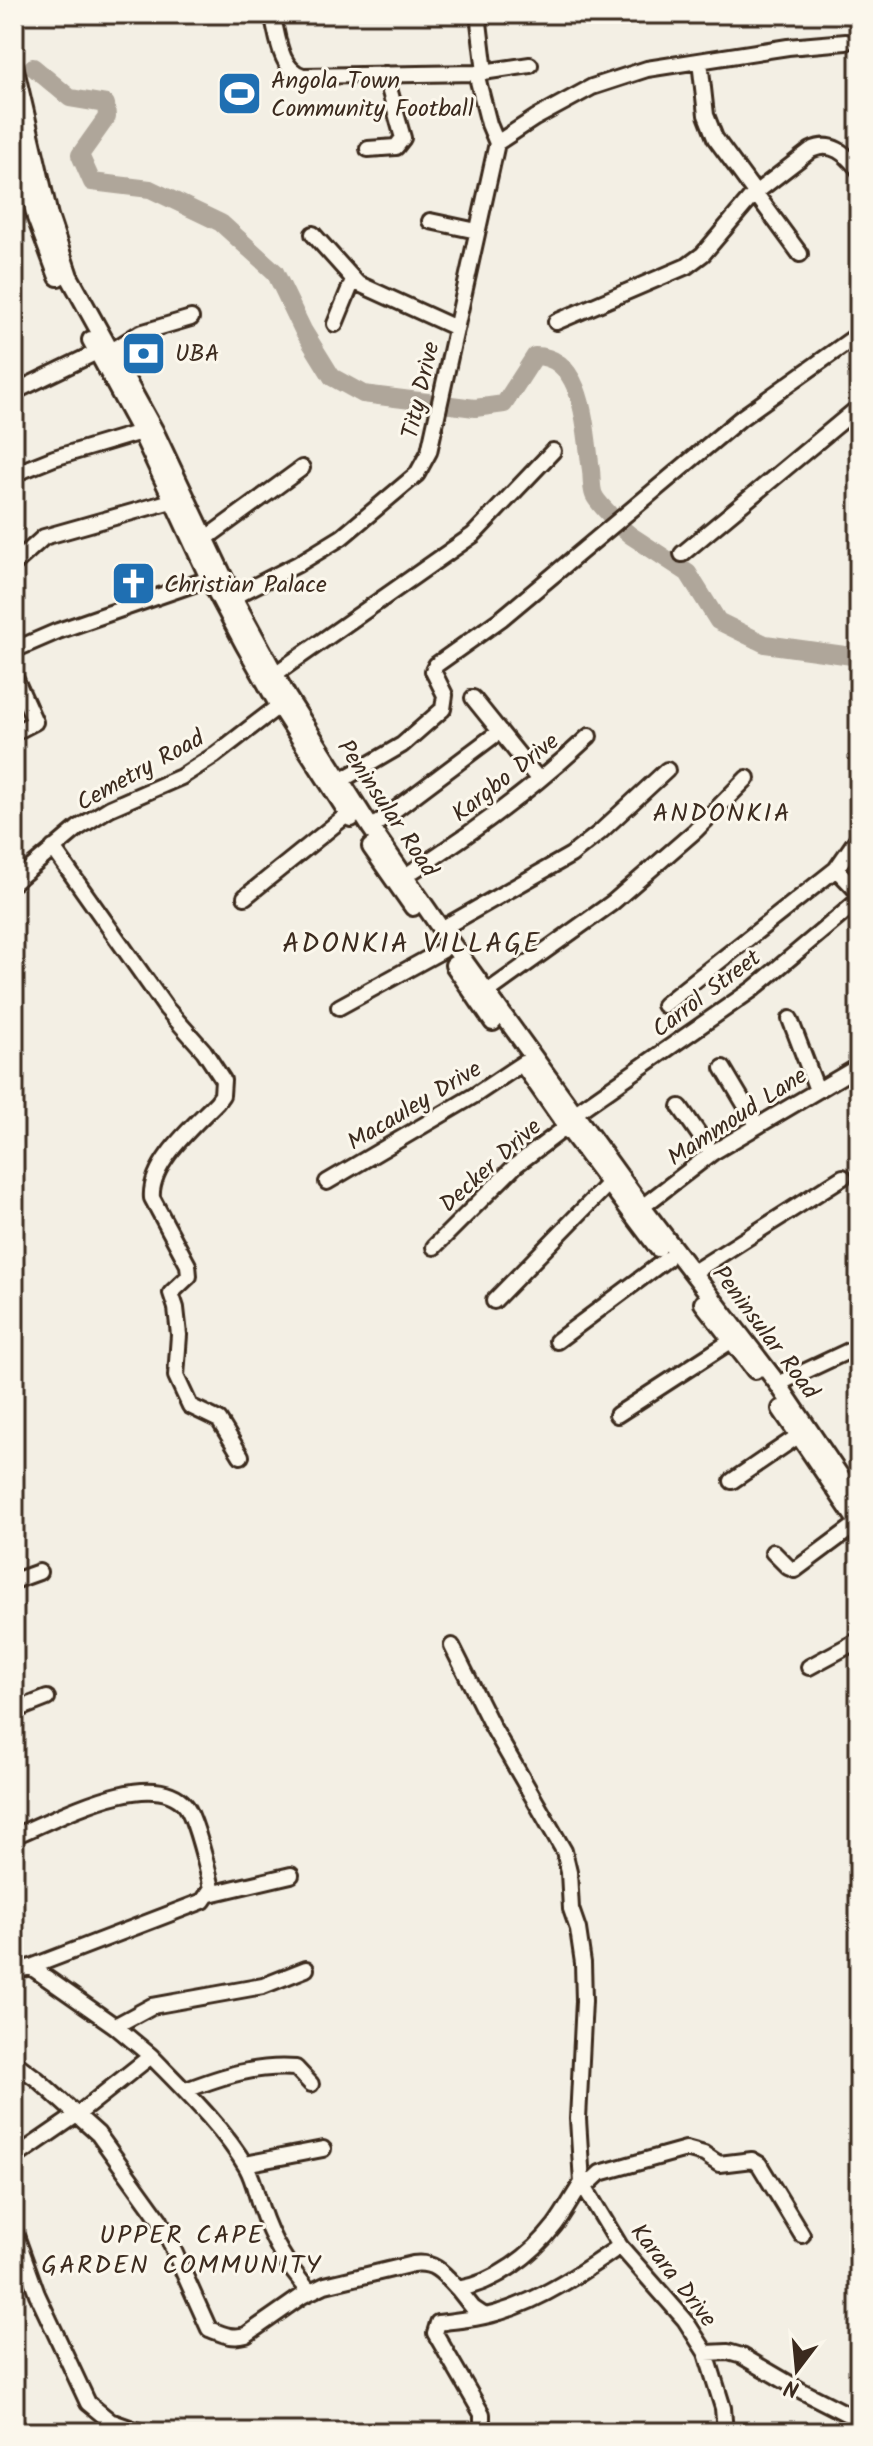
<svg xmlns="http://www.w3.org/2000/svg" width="873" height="2446" font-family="Kalam,sans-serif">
	<rect width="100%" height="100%" fill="#f3efe4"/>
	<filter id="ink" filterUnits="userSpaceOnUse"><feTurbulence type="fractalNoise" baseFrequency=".0125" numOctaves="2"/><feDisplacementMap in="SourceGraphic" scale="16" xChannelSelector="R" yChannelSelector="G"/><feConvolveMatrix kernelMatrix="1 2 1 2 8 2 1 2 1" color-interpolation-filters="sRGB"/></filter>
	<g filter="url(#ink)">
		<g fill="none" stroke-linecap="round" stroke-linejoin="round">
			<path stroke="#afa69a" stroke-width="18" d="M33,67L70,98L106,104L107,117L80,155L92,182L150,189L221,223L275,272L303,330L332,377L363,394L475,408L504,404L535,356C585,356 585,432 591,470C592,477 591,488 594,495C597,502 605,509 610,515
				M616,523L630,535L688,573L718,621L765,644L859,657"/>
			<defs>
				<path id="minor" d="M272,14C278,35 279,69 303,76L476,73L530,65
					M478,14L485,72
					M700,61L706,115L715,138L800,254
					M476,73L489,124L497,143
					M497,143L535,118L592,87L647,69L788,47L846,42
					M368,149L396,147L403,138L385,74
					M430,221L477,231
					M313,234L357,283L456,328
					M556,322L687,266L703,254L754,194L811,150C832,140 846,154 859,170
					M335,324L353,280
					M110,352L140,333L191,318
					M14,392L97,352
					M14,474L54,458L141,432
					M205,539L302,468
					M682,554L859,407
					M14,564L44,537L182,498
					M233,597L298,564L342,537L417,474L429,452L497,143
					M14,650L58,631L220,575
					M275,674L473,535L553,451
					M14,675L35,722L14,733
					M473,698L539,780
					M340,781L402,745L443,709L445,695L433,671L436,665L502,618L741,418L859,334
					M371,828L500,731
					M53,848L166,1008L204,1051L223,1080L222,1095L217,1102C195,1125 149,1163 152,1198L188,1265L189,1276L171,1293L176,1308L179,1335L176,1376L190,1406L219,1420L241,1456
					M836,869L859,893
					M405,876C470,835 533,789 589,736
					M14,882L78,828L110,808L181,777L215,755L285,701
					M245,897L348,814
					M441,929L571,855L599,833L667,770
					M486,993L612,903L695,831L747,778
					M664,1005L836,869L859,836
					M339,1007L443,950
					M790,1019L817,1090
					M723,1068L757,1125
					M680,1107L712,1153
					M574,1114L753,989L859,900
					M327,1182L475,1095L523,1063
					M642,1207L712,1153L859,1066
					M434,1247L516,1165L573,1122
					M692,1273L843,1177
					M494,1301L609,1183
					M557,1341L667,1259
					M778,1384L859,1346
					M617,1415L731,1341
					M732,1481L798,1436
					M773,1552L788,1567L795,1570L858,1523
					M14,1581L39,1572
					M452,1646L492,1726L564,1851L569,1872L571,1909L578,1929L583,1963L584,2001L578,2119L582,2183L620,2246L685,2320L706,2353L723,2408L725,2432
					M809,1667L859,1640
					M14,1711L47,1698
					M14,1836C53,1821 152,1764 186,1806C195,1818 208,1871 212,1888L203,1901L31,1967L14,1971
					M210,1894L291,1875
					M31,1967L115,2026L151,2056
					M115,2026L152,2006L263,1986L306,1969
					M14,2062L37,2079L98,2134L160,2220L209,2329C222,2334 232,2339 246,2335L302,2296L325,2285L413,2264C435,2261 444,2274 458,2289C495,2283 532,2255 555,2225C565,2212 573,2196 582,2183
					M186,2090C223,2076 256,2065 296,2068L311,2084
					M14,2158L78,2114L151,2056C184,2090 223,2127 247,2168C254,2181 256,2194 261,2208C272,2241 287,2266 310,2292
					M245,2164L323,2149
					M585,2187L600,2173L686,2149L704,2154L719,2164L752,2160L759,2164L802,2235
					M14,2230L37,2294L88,2403L110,2421L141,2432
					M458,2289L473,2308L485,2316
					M706,2353L728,2352L742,2356L802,2391L859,2420
					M482,2432V2414L435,2333L438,2323C458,2320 480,2319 500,2312C543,2299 583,2272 620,2246"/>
				<path id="major" d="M14,65L49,216L69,276L154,430L233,597L288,698L371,828L441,929L642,1207L778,1384L859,1504
					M16,127L36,218L58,277
					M91,340L141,432L210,580L244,644L279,706L351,818
					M371,847L413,907
					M454,965L493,1022
					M527,1070L567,1127L658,1248
					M703,1303L755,1370
					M781,1409L859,1524"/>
			</defs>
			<use href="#minor" stroke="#3b2a1e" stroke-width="20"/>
			<use href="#major" stroke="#3b2a1e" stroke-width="22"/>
			<use href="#minor" stroke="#fbf7ec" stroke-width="14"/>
			<use href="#major" stroke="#fbf7ec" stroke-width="16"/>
		</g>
	</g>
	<defs>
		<symbol id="stadium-square" viewBox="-11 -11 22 22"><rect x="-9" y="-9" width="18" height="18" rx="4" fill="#1f6fb2" stroke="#fbf7ec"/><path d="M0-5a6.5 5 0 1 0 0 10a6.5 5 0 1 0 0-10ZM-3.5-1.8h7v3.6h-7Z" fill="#fff"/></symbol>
		<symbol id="bank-square" viewBox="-11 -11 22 22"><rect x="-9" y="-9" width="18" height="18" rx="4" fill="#1f6fb2" stroke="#fbf7ec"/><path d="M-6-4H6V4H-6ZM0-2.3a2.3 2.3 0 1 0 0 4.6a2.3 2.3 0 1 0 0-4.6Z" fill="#fff"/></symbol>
		<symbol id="church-square" viewBox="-11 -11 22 22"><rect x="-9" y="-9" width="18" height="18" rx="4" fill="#1f6fb2" stroke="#fbf7ec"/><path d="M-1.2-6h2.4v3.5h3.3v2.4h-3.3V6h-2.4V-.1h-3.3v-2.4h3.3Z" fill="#fff"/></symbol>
	</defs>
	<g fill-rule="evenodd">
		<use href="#stadium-square" x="214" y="68" width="51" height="51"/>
		<use href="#bank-square" x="118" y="328" width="51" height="51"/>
		<use href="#church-square" x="108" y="558" width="51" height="51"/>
	</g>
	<g text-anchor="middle" stroke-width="6" stroke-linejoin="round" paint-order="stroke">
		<g font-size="24" fill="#3b2a1e" stroke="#fbf7ec" text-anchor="start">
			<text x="271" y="88">Angola Town<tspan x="271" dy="28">Community Football</tspan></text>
			<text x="175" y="361">UBA</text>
			<text x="164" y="592">Christian Palace</text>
		</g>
		<g font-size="24" fill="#3b2a1e" stroke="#fbf7ec">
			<text transform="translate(420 390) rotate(-77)" y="8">Tity Drive</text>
			<text transform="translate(140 770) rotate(-29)" y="8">Cemetry Road</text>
			<text transform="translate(505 777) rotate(-38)" y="8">Kargbo Drive</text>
			<text transform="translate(388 808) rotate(56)" y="8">Peninsular Road</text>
			<text transform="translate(706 993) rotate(-37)" y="8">Carrol Street</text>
			<text transform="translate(414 1105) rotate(-31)" y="8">Macauley Drive</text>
			<text transform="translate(737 1116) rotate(-33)" y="8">Mammoud Lane</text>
			<text transform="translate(490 1165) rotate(-42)" y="8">Decker Drive</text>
			<text transform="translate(766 1332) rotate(53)" y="8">Peninsular Road</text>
			<text transform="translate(674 2275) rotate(52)" y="8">Karara Drive</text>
		</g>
		<g font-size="26" letter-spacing="2" fill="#3b2a1e" stroke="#fbf7ec">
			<text x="722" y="821">ANDONKIA</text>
			<text x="182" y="2243">UPPER CAPE<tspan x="182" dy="30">GARDEN COMMUNITY</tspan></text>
		</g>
		<g font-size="28" letter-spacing="2" fill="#3b2a1e" stroke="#fbf7ec">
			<text x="412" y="952">ADONKIA VILLAGE</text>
		</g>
	</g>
	<rect width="873" height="2446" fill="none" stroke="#fbf7ec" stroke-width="48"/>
	<rect x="24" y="24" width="825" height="2398" fill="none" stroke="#3b2a1e" stroke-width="3" filter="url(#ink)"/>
	<g transform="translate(797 2370) rotate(196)" stroke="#fbf7ec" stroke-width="6" paint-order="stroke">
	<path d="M0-6L14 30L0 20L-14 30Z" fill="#3b2a1e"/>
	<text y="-12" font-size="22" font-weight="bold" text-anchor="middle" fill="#3b2a1e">N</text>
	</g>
</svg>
